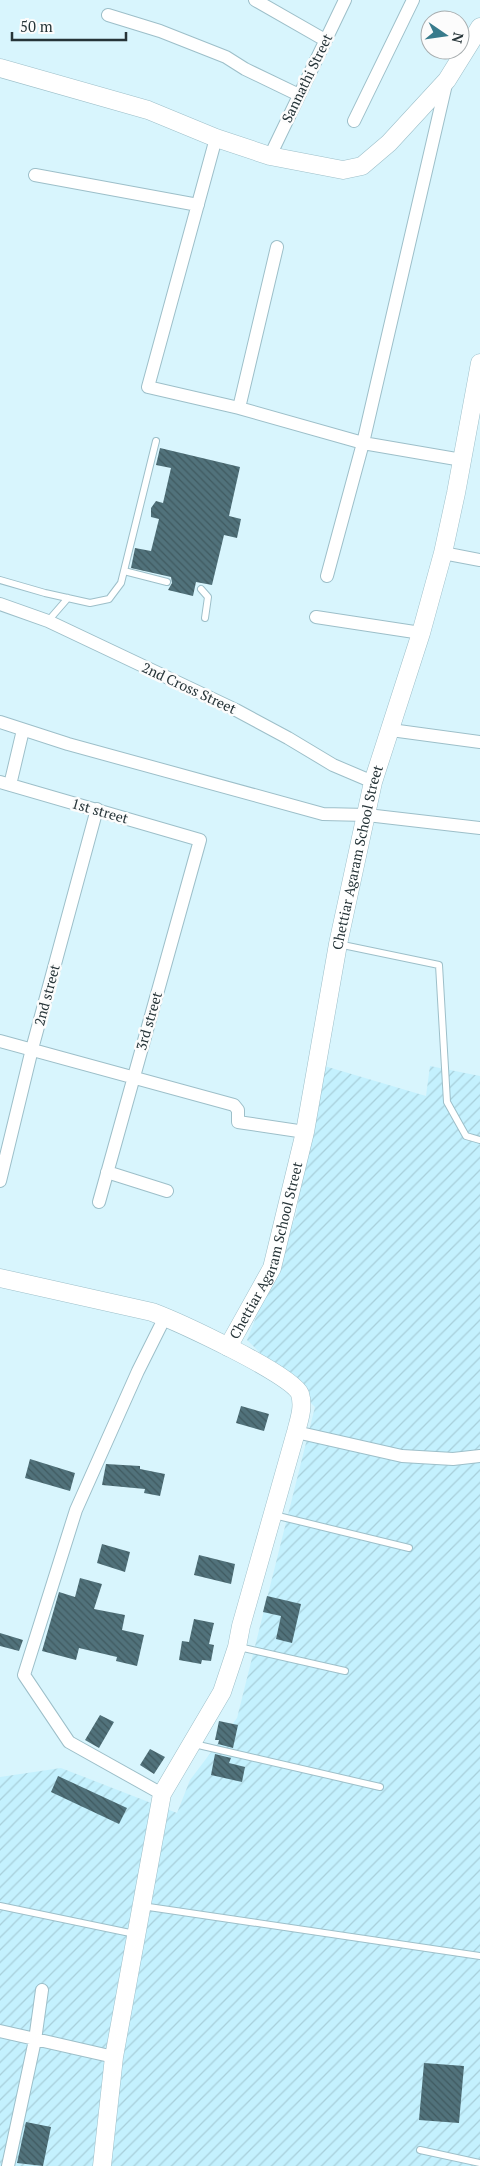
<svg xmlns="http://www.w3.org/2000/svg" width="480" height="2166" font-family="'PT Serif',serif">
	<defs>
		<pattern id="industrial-furrows" width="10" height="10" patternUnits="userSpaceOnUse" patternTransform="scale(1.25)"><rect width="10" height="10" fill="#c4f1fe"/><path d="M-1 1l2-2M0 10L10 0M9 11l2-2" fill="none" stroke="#a8cfda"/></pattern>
		<pattern id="building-back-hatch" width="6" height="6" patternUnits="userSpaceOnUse" patternTransform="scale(1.25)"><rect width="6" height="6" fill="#51727b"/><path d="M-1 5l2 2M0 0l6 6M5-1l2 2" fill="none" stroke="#405a60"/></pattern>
	</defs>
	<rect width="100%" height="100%" fill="#d8f5fd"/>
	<path fill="url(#industrial-furrows)" d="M321,1065L426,1096L430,1066L480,1076V2166H0V1777L61,1768L177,1813L190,1780L237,1718L315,1407L247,1340L296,1215Z"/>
	<path fill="url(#building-back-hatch)" d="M160,448L240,467L229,516L241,519L237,538L224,535L212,585L196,582L193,596L168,590L172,583L171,577L131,568L135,548L151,551L159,519L151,517V508L156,501L163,503L171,468L156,465Z
		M241,1406L269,1414L264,1431L236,1423Z
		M30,1459L75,1473L70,1491L25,1478Z
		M106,1464L140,1466V1469L165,1474L160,1496L144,1493L145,1489L102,1485Z
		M102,1544L130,1552L125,1572L97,1563Z
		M199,1555L235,1564L231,1584L194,1575Z
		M80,1578L102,1584L94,1609L125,1615L122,1630L144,1635L137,1666L116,1661L117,1657L79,1648L76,1660L42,1651L59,1592L75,1597Z
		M267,1596L301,1604L292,1643L276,1639L281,1616L263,1612Z
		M194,1619L214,1623L209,1644L214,1645L211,1661L202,1660L201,1664L179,1660L182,1641L189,1642Z
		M0,1633L23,1640L19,1651L0,1646Z
		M100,1715L114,1722L99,1748L85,1740Z
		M219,1721L238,1725L233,1748L218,1744L219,1740H215Z
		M150,1749L165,1757L154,1774L140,1765Z
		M215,1754L231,1758L229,1763L245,1767L242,1782L211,1775Z
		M58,1776L127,1808L119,1824L51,1792Z
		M424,2063L464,2066L459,2123L419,2120Z
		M26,2122L51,2127L43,2166L17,2163Z"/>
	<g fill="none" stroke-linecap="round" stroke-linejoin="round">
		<defs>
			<path id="lane" d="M124,571L167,582
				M0,580L45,593L90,603L109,599L121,583L156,441
				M201,589L208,597L205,618
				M48,621L68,598
				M338,944L439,965L447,1102L466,1136L480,1140
				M274,1515L409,1548
				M239,1647L345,1671
				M194,1744L380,1787
				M0,1906L135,1934
				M142,1906L480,1956
				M420,2150L480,2163"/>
			<path id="street" d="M255,0L325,40
				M108,15L160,31L226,57L245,69L299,95
				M354,121L413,0
				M216,138L148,387L239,408L363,443L462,460
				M270,156L345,0
				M35,175L198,205
				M239,408L277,247
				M443,553L480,560
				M327,576L363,443L447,80
				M0,604L48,621L236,710L288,738L333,765L373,782
				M316,617L421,633
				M0,722L68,744L323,814L367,815L480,828
				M391,730L480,742
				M0,782L200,840L99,1202
				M10,785L23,730
				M0,1041L234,1105L238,1110V1122L305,1132
				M107,1172L167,1191
				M0,1181L32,1049L97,809
				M296,1432L402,1456L453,1459L480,1456
				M162,1794L69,1742L24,1675L76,1510L138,1371L165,1317
				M0,2031L114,2057
				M8,2166L35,2040L42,1990"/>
			<g id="secondary">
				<path d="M0,68L148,110L216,138L270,156L343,170L362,166L389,143L447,80L480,27"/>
				<path d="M0,1278L152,1312C176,1321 292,1374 300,1394C304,1407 299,1420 296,1432L241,1626L237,1647L222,1692L162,1794L114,2057L102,2166"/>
				<path id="s1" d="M228,1347L272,1268L305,1132L338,944L373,782L421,633L443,553L456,493L480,363"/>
			</g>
		</defs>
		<use href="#lane" stroke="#9dbfc9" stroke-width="8"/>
		<use href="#street" stroke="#9dbfc9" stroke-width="14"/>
		<use href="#secondary" stroke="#9dbfc9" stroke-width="19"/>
		<use href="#lane" stroke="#fff" stroke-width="6"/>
		<use href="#street" stroke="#fff" stroke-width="12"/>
		<use href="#secondary" stroke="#fff" stroke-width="18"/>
	</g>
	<g text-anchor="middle" stroke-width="5" stroke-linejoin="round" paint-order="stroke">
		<g font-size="14" fill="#263438" stroke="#fcfcfc">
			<text transform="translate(307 78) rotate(-64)" y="5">Sannathi Street</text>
			<text transform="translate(189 688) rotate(25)" y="5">2nd Cross Street</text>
			<text transform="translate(100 811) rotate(16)" y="5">1st street</text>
			<text dy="5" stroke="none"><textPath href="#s1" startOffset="510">Chettiar Agaram School Street</textPath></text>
			<text transform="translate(47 995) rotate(-75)" y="5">2nd street</text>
			<text transform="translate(149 1021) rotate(-74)" y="5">3rd street</text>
			<text dy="5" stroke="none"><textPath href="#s1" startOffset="105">Chettiar Agaram School Street</textPath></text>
		</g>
	</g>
	<g transform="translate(445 35) rotate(103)"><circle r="24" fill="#fcfcfc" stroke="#a6acae"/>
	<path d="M0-4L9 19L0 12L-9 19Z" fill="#387b8c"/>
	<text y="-8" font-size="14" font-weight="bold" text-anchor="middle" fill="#263438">N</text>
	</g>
	<path d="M12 32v8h114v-8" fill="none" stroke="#263438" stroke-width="2.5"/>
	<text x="20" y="32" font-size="15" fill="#263438" stroke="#fcfcfc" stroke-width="4" paint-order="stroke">50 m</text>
</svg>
